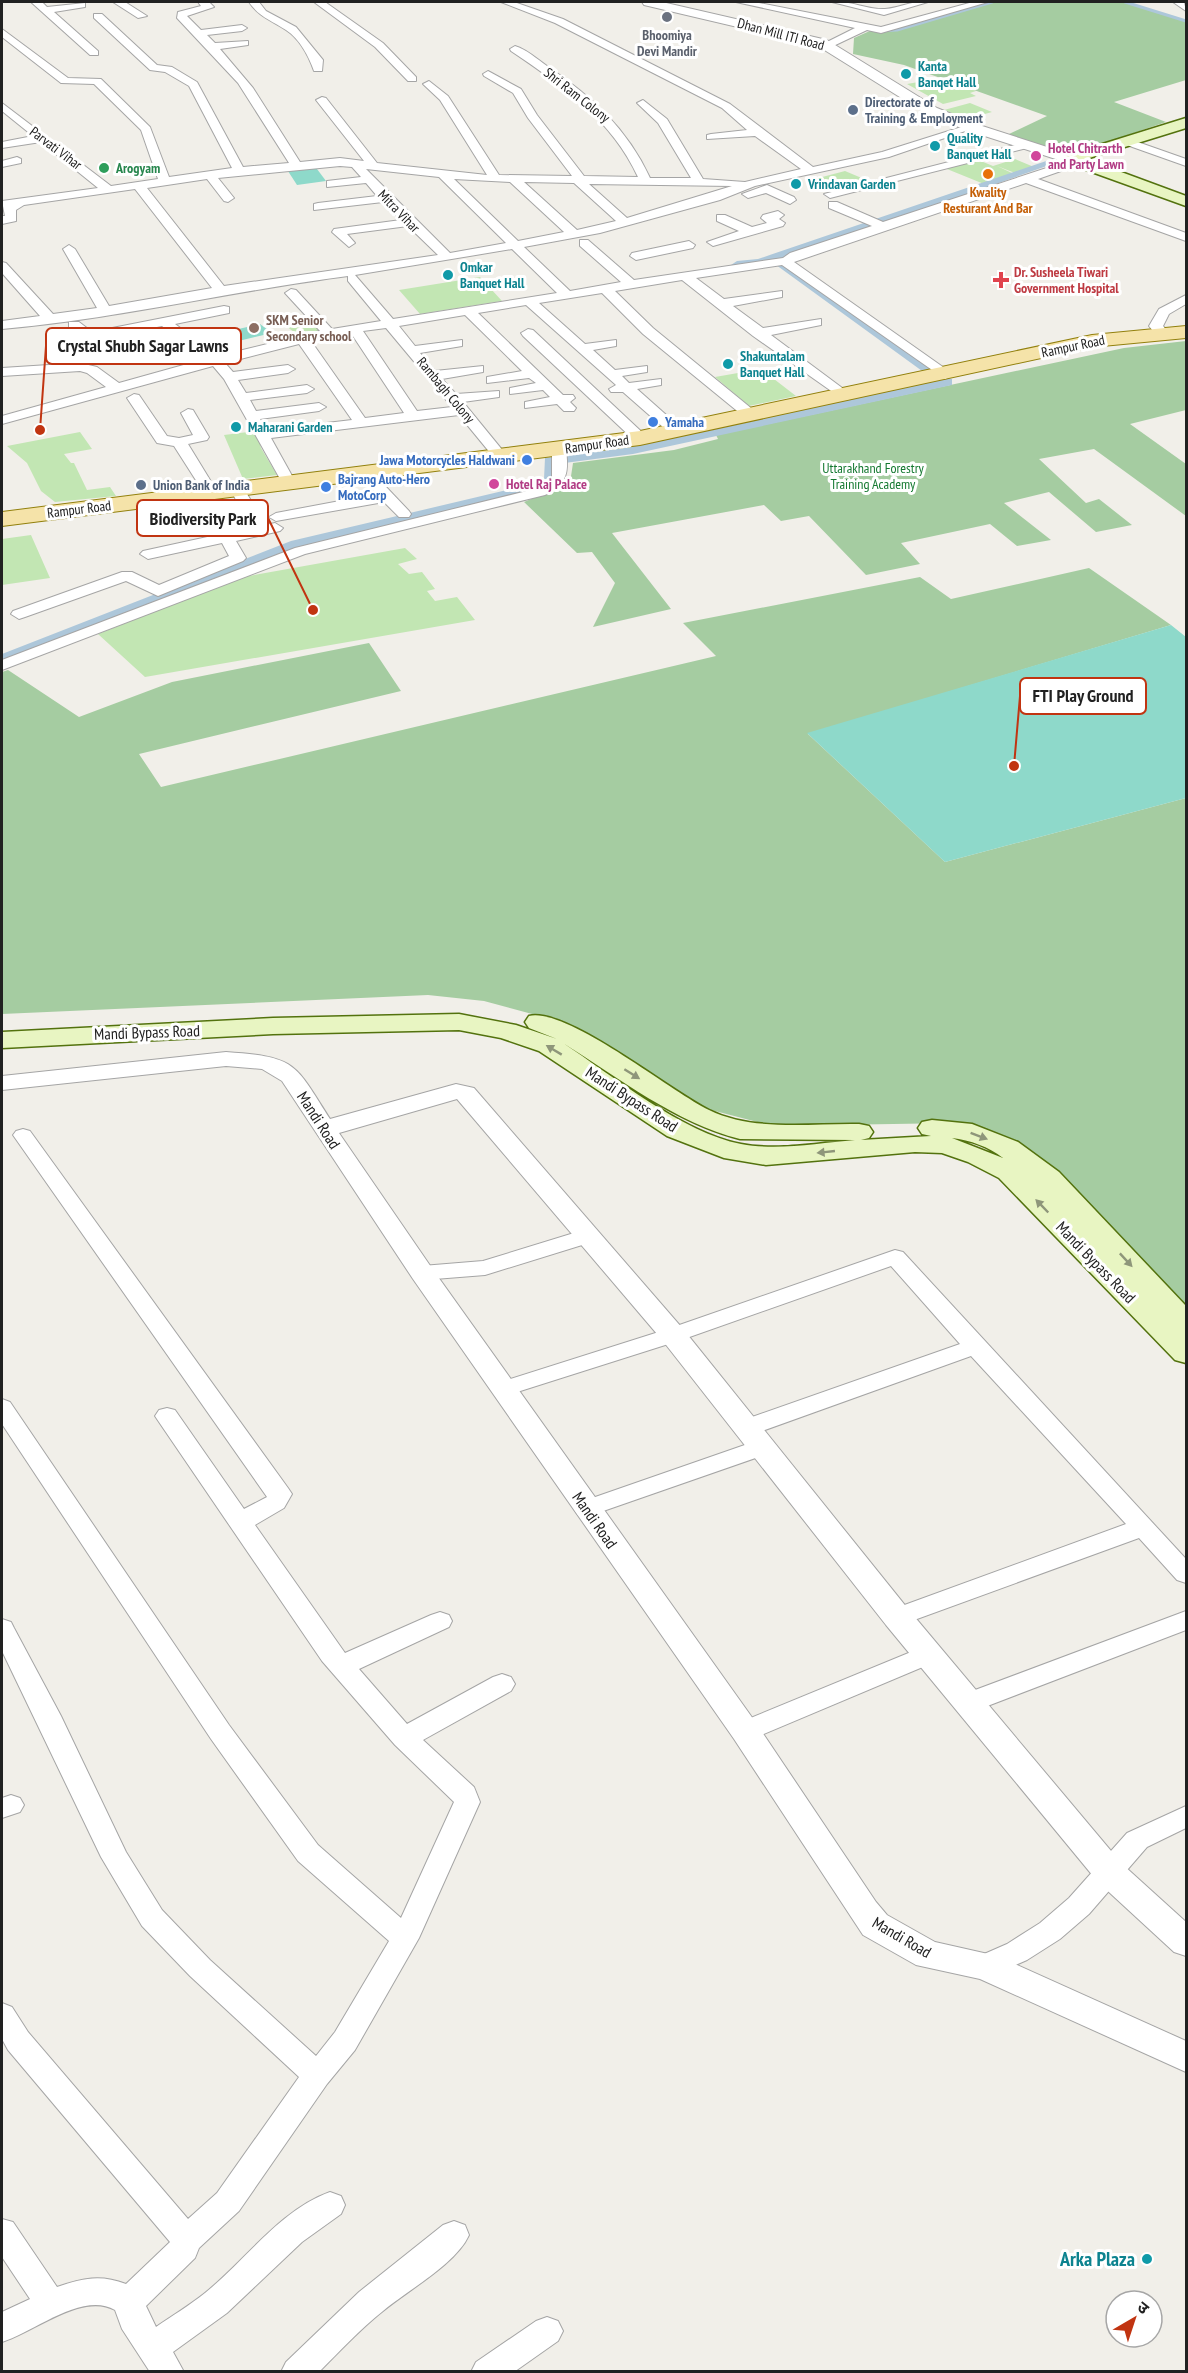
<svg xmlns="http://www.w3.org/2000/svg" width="1188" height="2373" font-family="'PT Sans Narrow','Noto Sans Devanagari',sans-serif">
	<rect width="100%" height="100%" fill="#f1efe9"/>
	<path fill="#c2e6b3" d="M941,78L976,91L970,93L976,96L943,104L907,84Z
		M970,103L992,112L967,119L944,110Z
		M976,159L993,166L1015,159L1034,167L1015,173L997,166L1014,174L984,184L942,167Z
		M845,171L864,179L826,190L807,181Z
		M480,277L502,301L420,314L399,290Z
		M308,317L321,331L299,336L281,322Z
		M761,369L796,396L749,406L715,377Z
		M257,431L261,448L277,475L243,479L224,435Z
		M80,432L92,449L64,454L71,463H74L87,490L110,487L116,496L55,502L41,491L27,463L7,446Z
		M31,535L50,578L2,585V539Z
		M405,548L417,559L398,564L409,574L422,572L435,589L427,591L435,601L457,597L475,620L145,677L98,634L243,577Z"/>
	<path fill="#a5cca1" d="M992,2H1125L1186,21V80L1114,102L1166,122L1069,155L1009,134L1047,116L904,65L853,54L854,38L872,30H897Z
		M1186,341V410L1130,424L1186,464V516L1094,449L1039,459L1086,503L1099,499L1132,525L1096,532L1049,492L1004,503L1051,540L1017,546L990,524L901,543L920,564L866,575L809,516L781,521L764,505L612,533L671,609L593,627L615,583L592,552L577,553L524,502L570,483L573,463L674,450L718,439L716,435L1124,348Z
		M1089,568L1171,625L808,734L945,862L1186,798V1310L1032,1156L953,1123L773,1126L692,1105L558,1021L484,1001L428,995L2,1014V672L8,670L79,717L172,682L369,643L401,691L139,754L161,787L716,656L683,623L920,577L951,599Z"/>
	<path fill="#8ed9ca" d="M314,165L326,181L297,185L286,168Z
		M260,324L272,333L226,344L212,335Z
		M1171,625L1186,637V798L945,862L807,733Z"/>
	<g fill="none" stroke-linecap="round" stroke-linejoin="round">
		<path stroke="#adc7da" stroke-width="3" d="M1125,2L1186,21
			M878,31L897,30L992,2"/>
		<path fill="#adc7da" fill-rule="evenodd" d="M1055,158L1064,160L793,255L784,260L937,370V376H929L772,262L737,269L731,265L737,261L758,259Z
			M947,378L952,379V385L633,454L557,464V481L547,489L301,547L2,663V654L291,541L537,483L544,479L545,458L633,446Z"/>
		<defs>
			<path id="minor" d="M31,2H42L47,7L85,3V7L54,12L98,51V55H90Z
				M113,2H125L147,16L138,18Z
				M198,2H209L214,7L187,16L201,30L242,25L247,28L242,31L207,35L215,43L248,41V45L220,49L253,88L300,162L340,158L364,161L316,100L322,97L326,98L377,163L487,175L440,100L423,84L429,81L448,96L499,175L572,176L528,118L513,93L484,76L483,74L488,71L521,89L537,115L584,176L638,177C611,119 563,86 511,51L510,49L515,46C526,49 537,59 547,66C591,96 627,128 650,178H691L658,123L637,103L643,100L667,119L703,179L745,182L801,169L755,136L707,139V135L711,134L747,130L722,108L555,23L501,2H514L563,19L730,104L813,167L882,152L971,124L977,127L889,157L755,186L720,200L600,233L524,247L570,291L621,282L580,246V240H588L634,280L783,258L790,253L872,226L829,208V202H837L883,222L1077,158L1083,162L1081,164L1038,179L1186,233V241L1026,183L794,262L950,372L952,375L945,379L782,265L696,278L724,299L782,291V297L733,306L763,328L821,319V325L771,335L849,393V399L844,400L753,336L682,280L615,291L653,328L757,413V419H747L643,334L602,293L539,303L585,344L616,340V346L593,350L615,370L647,366V372L622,376L629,383L661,379V385L637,389L682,429L684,432L677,436L672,435L623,392H611L609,389L616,385L526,305L478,313L563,395H573L575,398L570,402L576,408L574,411H564L557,404L525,408V402L550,397L543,390L510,394V388L536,383L529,378L487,383V377L522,371L465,315L399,326L415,346L462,340V346L420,353L435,371L483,366V372L442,379L456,394L499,391V397L463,402L508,457L501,461L496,460L459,415L271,438L296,483L294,486H284L224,379L213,366L2,424V416L106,387L87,373L80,371L2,376V368L80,363L97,367L119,383L205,359L162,326L90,340L69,328V322H79L92,332L224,306L229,307V313L175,324L218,356L320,331L285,293L291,289L296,290L332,329L381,321L348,281V276C232,291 118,319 2,329V321L40,316L2,273V262L6,263L53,314L97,308L63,249L69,245L75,249L109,306L212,288L135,189L24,205L16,210V221L2,224V216H5L2,201L98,188L41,142L2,148V142L33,136L2,111V103L111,186L158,179L141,130L94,84L61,83L2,37V29L68,78L101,79L150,127L169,177L232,168L189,86L165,72L150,70L94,18V14H102L157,65L172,67L197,82L243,167L289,163L238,83L177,18L178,12L201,6ZM340,166L352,167L361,177L327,181V187L366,183L377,196L318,203L314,204V210L383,202L401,220L334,229L332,232L349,247L355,243L347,234L408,226L438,255L224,286L147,188L207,179L224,201L228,202L234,198L218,178ZM366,169L439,177L506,243L450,253ZM454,179L510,182L564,232L518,241ZM524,182L574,183L616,221L577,230ZM589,184L732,186L627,218ZM512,249L557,293L393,319L355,275ZM386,328L452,407L417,411L363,331ZM351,333L404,413L365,418L311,341ZM299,344L352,420L267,430L260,419L319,411L326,407L319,403L256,411L250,400L307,393L314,389L307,385L246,393L238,380L288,373L295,369L288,365L233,372L225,363Z
				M249,2H259L266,11L296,27L323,60L322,71H314C309,57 300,39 286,30C271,20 259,17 249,2Z
				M314,2H325L383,43L416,77V81H408L375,47Z
				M736,2H754L881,27L973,2H988L881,33L867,30L827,49L822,46L823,44L855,28Z
				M832,2C850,0 867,10 885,9C900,8 913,0 928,2L884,15Z
				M1173,2H1184L1186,11Z
				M1124,140H1132L1186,159V166L1124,144Z
				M1027,142L1033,145L1031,147L830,198L824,194Z
				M17,157L21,159V163L2,167V161Z
				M767,185L794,197L796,200L790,204L766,193L748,198L742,194Z
				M778,211L784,215L779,219L785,223L783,226L713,246L707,242L739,231L717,221V215H725L752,227L767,223L761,218L763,215Z
				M689,241L695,245L693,248L636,260L630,256L632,253Z
				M1186,295V304L1169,314L1163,326L1169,333L1167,336H1157L1149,326L1159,309Z
				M528,329L533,330L645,435V441H635L523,336L521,333Z
				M134,394L139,395L167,436L179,438L193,435L181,413L188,409L193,410L209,437L207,440L188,444L218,493L216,496H206L174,446L157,443L127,398Z
				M559,446L566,450C569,473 567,484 545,495L305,554L2,670V660L295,548L535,489L552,478V450Z
				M365,469L370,470L409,511L411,514L409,517H399L384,502L276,521L269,517L276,513L377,494L358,473Z
				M237,485L242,486L255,507L238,531L275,523L283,528L280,531L236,541L246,558L243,561L158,596L126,581L25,617L19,619L11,614L13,611L122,572H132L159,585L229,556L222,543L148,559L140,554L143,551L221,534L240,507L230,489Z
				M23,1129L30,1131L288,1488L292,1494L284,1508L255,1525L345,1653L431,1615L440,1612L449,1615L452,1621L449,1627L359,1669L407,1724L493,1677L502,1674L511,1677L515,1684L511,1691L423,1740L474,1787L480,1802L419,1938L355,2050L327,2084L239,2211L199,2248L195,2258L146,2306L156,2327C172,2316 190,2305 205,2293C246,2260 280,2210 330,2192L341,2196L345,2205L341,2214L302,2242L227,2313L173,2352L184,2372H150L122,2329L115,2310C82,2291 33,2333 2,2342V2312L30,2299L2,2257V2219L13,2222L57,2287C82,2278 101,2274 126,2284L170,2242L8,2050L2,2039V2003L12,2007L28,2032L188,2219L217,2193L299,2077L190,1976L142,1926L101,1857L2,1651V1619L11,1622L14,1628L61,1716L126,1852L162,1910L210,1960L316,2056L335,2032L389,1941L298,1861L211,1739L2,1424V1399L10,1402L229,1725L318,1845L401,1918L454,1802L395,1745L322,1661L159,1422L155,1416L159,1410L167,1408L175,1410L244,1509L267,1497L13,1135L16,1131Z
				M587,1229L595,1231L598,1236L595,1241L485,1275L422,1280L414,1278L411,1273L414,1268L422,1266L483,1261Z
				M895,1250L903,1252L1186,1559V1583L1177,1580L1139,1538L906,1623L897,1626L888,1623L885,1617L888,1611L1126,1524L971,1356L754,1434L746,1436L738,1434L734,1428L738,1422L960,1344L891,1266L681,1340L514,1393L506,1396L498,1393L495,1388L498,1383L665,1330Z
				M762,1439L770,1441L774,1447L770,1453L586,1517L578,1515L574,1509L578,1503Z
				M1186,1611V1630L977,1710L968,1713L959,1710L955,1703L959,1696Z
				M928,1645L937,1647L941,1654L937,1661L754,1738L745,1741L736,1738L732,1731L736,1724Z
				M11,1795L20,1798L24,1805L20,1812L2,1818V1798Z
				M1186,1806V1828L1147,1847L1089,1914L1060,1939L1027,1960L995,1974L985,1978L975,1974L971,1966L975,1958L1007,1944L1040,1923L1069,1898L1127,1833Z
				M454,2221L465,2225L469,2235C456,2264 408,2290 383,2311C360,2329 340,2351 319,2372H281L286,2362L359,2292L443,2225Z
				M547,2317L558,2321L563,2331L558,2341L514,2372H471L476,2362L536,2321Z"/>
			<path id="tertiary" d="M642,2H662L827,40L937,108L976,124L1075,156L1077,159L1075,162H1065L966,130L927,114L818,46L644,5Z
				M226,1052C296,1057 294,1062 330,1119L456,1084L474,1088L683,1329L908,1609L1122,1864L1186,1922V1956L1174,1952L1098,1882L886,1625L663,1341L457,1099L339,1133L431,1267L756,1723L876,1902L887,1915L935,1942L997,1956L1186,2041V2072L980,1979L916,1965L863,1935L734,1739L413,1279L282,1081L262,1069L226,1066L2,1090V1076Z"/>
			<path id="secondary" d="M1186,118V128L1086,159L1186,196V206L1064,162L1062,159L1064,156Z
				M459,1014L516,1025L557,1039L529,1028L525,1022L529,1016C567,1007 670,1091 709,1110C754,1132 811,1123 859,1124L869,1126L873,1132L869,1138L861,1140L931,1136L922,1134L918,1128L922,1122L932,1120L972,1124L1018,1142L1059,1172L1186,1306V1363L1175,1360L999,1178L968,1162L942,1153L915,1152L766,1165L724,1158L667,1136L539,1051L501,1038L459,1030L273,1034L2,1048V1032L273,1018ZM563,1043C619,1078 676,1123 740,1139L855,1140C818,1143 778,1151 741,1144C683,1133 613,1076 563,1043ZM952,1138C970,1140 989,1147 1003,1158Z"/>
			<path id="primary" d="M1186,326V338L1092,347L640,445L2,526V512L640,431L1092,335Z"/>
		</defs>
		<use href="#minor" stroke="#a5a5a5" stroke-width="2"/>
		<use href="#tertiary" stroke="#a5a5a5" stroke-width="2"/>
		<use href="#secondary" stroke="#53720e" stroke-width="3"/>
		<use href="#primary" stroke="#92800d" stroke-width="2"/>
		<use href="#minor" fill="#fff" fill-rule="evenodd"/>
		<use href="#tertiary" fill="#fff" fill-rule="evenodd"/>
		<use href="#secondary" fill="#e8f5c2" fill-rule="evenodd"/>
		<use href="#primary" fill="#f5e3a9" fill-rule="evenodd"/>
	</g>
	<defs><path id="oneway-solid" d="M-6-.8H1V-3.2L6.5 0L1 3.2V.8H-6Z" transform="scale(1.5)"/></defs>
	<g fill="#8e967a">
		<use href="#oneway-solid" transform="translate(554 1050) rotate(-149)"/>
		<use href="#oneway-solid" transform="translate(632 1074) rotate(32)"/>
		<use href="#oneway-solid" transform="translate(979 1136) rotate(21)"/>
		<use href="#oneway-solid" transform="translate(826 1152) rotate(174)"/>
		<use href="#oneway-solid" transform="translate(1042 1206) rotate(-134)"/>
		<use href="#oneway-solid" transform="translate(1126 1260) rotate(47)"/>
	</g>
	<circle fill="#6b7280" stroke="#fff" stroke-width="2" cx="667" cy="17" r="6"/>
	<g fill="#0f9aa8" stroke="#fff" stroke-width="2">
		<circle cx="906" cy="74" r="6"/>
		<circle cx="935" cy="146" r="6"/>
		<circle cx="796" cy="184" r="6"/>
		<circle cx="448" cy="275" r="6"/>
		<circle cx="728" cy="364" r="6"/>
		<circle cx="236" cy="427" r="6"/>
		<circle cx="1147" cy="2259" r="6"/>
	</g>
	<g fill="#5c6f8a" stroke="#fff" stroke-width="2">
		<circle cx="853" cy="110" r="6"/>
		<circle cx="141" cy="485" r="6"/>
	</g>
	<g fill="#d1479c" stroke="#fff" stroke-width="2">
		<circle cx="1036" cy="156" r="6"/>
		<circle cx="494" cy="484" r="6"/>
	</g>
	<circle fill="#2e9e5b" stroke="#fff" stroke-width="2" cx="104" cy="168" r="6"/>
	<circle fill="#e8710a" stroke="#fff" stroke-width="2" cx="988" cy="174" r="6"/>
	<path fill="#e0444e" stroke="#fff" stroke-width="2" d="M998 271h6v6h6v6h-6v6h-6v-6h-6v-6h6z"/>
	<circle fill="#8d6e63" stroke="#fff" stroke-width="2" cx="254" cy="328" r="6"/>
	<g fill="#3f7fe0" stroke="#fff" stroke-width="2">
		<circle cx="653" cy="422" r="6"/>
		<circle cx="527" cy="460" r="6"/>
		<circle cx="326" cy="487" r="6"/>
	</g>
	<g text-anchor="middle" stroke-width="6" stroke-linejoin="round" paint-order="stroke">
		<g font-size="14" fill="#212121" stroke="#fff">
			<text transform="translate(781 34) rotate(15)" y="5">Dhan Mill ITI Road</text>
			<text transform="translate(577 95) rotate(38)" y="5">Shri Ram Colony</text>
			<text transform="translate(56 148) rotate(37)" y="5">Parvati Vihar</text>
			<text transform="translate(399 211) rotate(46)" y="5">Mitra Vihar</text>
			<text transform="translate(1073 346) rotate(-12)" y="5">Rampur Road</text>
			<text transform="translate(446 390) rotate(50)" y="5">Rambagh Colony</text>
			<text transform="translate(597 444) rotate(-8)" y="5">Rampur Road</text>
			<text transform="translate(79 509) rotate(-7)" y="5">Rampur Road</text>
		</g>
		<g font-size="14" font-weight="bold" fill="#5b616d" stroke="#fff">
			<text x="667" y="40">Bhoomiya<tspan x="667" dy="16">Devi Mandir</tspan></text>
		</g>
		<g font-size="14" font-weight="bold" fill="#0d838f" stroke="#fff" text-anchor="start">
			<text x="918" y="71">Kanta<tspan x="918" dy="16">Banqet Hall</tspan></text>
			<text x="947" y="143">Quality<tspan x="947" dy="16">Banquet Hall</tspan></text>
			<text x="808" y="189">Vrindavan Garden</text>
			<text x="460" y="272">Omkar<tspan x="460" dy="16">Banquet Hall</tspan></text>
			<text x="740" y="361">Shakuntalam<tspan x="740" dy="16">Banquet Hall</tspan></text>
			<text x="248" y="432">Maharani Garden</text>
		</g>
		<g font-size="14" font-weight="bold" fill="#4e5e75" stroke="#fff" text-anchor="start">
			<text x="865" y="107">Directorate of<tspan x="865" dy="16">Training &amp; Employment</tspan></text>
			<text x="153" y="490">Union Bank of India</text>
		</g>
		<g font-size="14" font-weight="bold" fill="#b23c85" stroke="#fff" text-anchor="start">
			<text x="1048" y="153">Hotel Chitrarth<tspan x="1048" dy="16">and Party Lawn</tspan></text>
			<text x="506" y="489">Hotel Raj Palace</text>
		</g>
		<g font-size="14" font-weight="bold" fill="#27864d" stroke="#fff" text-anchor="start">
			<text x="116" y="173">Arogyam</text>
		</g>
		<g font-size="14" font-weight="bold" fill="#c56008" stroke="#fff">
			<text x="988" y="197">Kwality<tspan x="988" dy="16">Resturant And Bar</tspan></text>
		</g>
		<g font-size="14" font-weight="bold" fill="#be3a42" stroke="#fff" text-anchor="start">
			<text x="1014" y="277">Dr. Susheela Tiwari<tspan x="1014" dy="16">Government Hospital</tspan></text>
		</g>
		<g font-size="14" font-weight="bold" fill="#785e54" stroke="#fff" text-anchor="start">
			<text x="266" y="325">SKM Senior<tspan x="266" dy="16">Secondary school</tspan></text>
		</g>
		<g font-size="14" font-weight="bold" fill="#366cbe" stroke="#fff" text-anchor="start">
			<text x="665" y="427">Yamaha</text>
			<text x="515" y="465" text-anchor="end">Jawa Motorcycles Haldwani</text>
			<text x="338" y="484">Bajrang Auto-Hero<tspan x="338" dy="16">MotoCorp</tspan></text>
		</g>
		<g font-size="14" fill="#157931" stroke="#fff">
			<text x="873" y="473">Uttarakhand Forestry<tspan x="873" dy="16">Training Academy</tspan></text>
		</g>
		<g font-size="16" fill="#212121" stroke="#fff">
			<text transform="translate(147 1032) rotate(-2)" y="6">Mandi Bypass Road</text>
			<text transform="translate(632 1099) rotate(33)" y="6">Mandi Bypass Road</text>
			<text transform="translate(319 1120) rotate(57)" y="6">Mandi Road</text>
			<text transform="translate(1096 1262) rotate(46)" y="6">Mandi Bypass Road</text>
			<text transform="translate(595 1520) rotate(55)" y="6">Mandi Road</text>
			<text transform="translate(902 1937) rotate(30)" y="6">Mandi Road</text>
		</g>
		<g font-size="20" font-weight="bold" fill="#0d838f" stroke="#fff" text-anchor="end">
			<text x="1135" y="2266">Arka Plaza</text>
		</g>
	</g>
	<path fill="none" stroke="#c13411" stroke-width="2" d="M40 430L46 346M313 610L268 518M1014 766L1020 696"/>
	<g fill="#c13411" stroke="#fff" stroke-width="2">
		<circle cx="40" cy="430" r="6"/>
		<circle cx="313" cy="610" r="6"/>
		<circle cx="1014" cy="766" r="6"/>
	</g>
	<g fill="#fff" stroke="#c13411" stroke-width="2">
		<rect x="46" y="328" width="195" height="36" rx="6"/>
		<rect x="137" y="500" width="131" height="36" rx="6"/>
		<rect x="1020" y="678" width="126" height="36" rx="6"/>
	</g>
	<g font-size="18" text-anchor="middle" font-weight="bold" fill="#212121">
		<text x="143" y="352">Crystal Shubh Sagar Lawns</text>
		<text x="203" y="525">Biodiversity Park</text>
		<text x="1083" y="702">FTI Play Ground</text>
	</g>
	<rect width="1188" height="2373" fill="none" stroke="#212121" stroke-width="6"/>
	<g transform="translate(1134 2319) rotate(39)"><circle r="28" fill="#ffffff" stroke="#a6a6a6" stroke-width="1.5"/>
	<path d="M0-4.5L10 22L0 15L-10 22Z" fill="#c13411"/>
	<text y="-9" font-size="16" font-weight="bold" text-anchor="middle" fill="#212121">उ</text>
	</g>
</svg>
